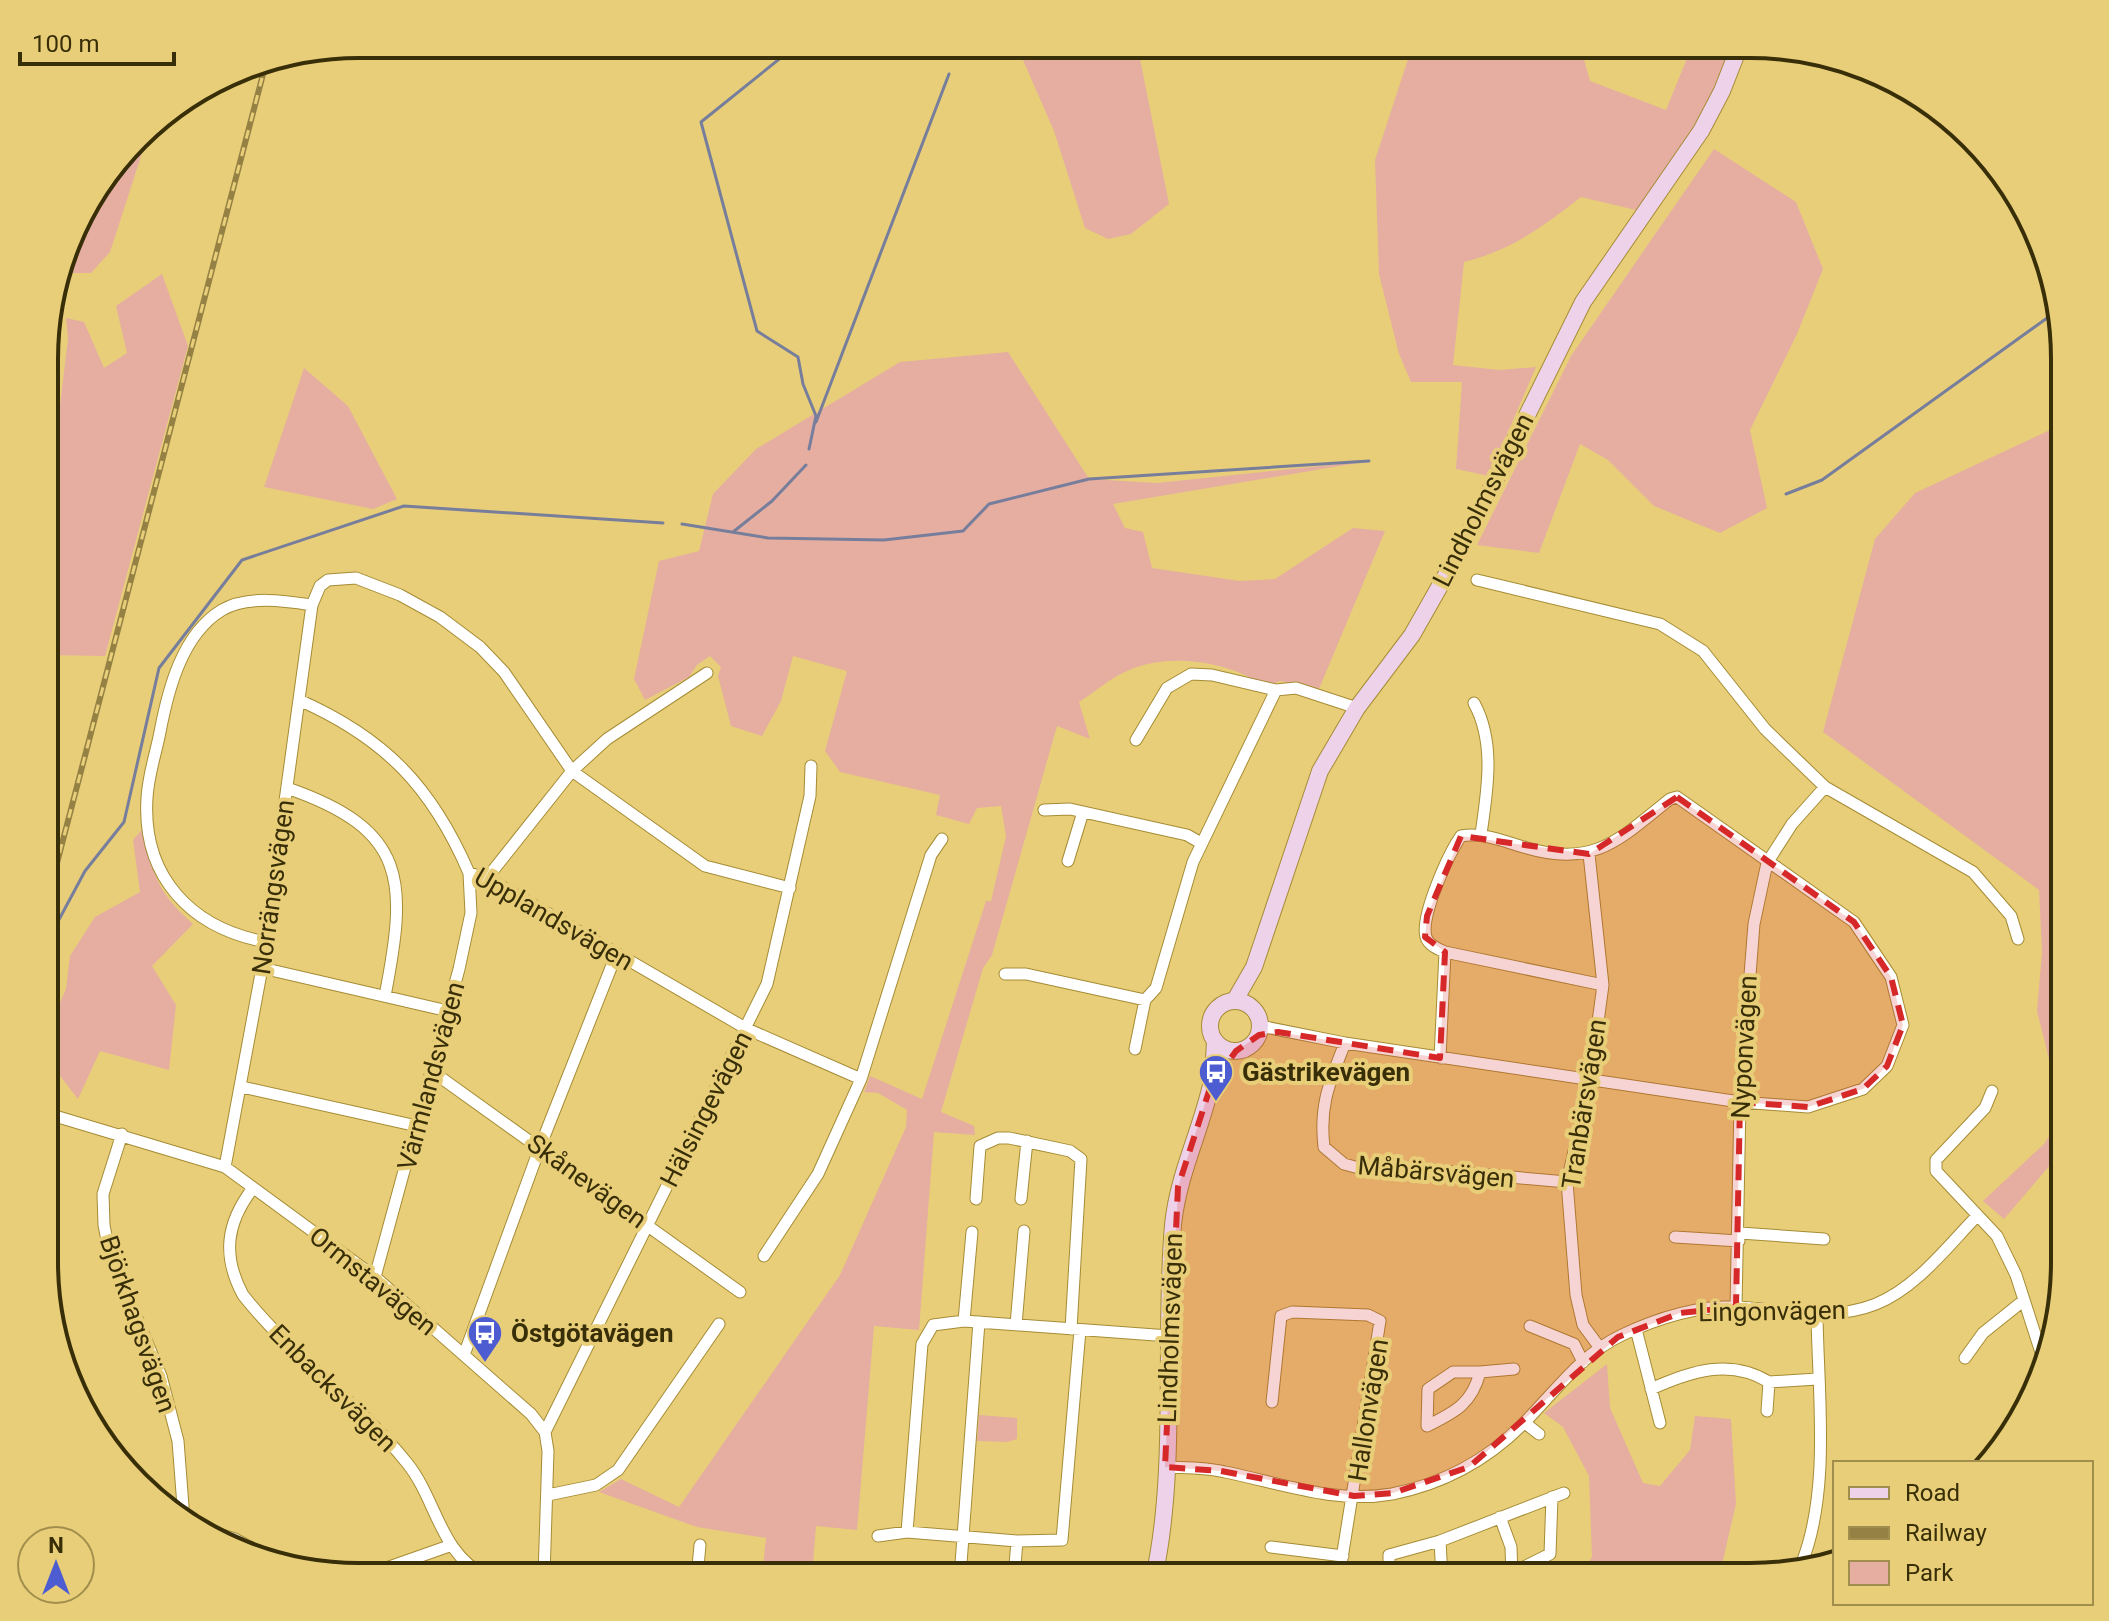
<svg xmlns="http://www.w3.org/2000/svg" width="2109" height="1621" font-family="Roboto,sans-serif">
	<rect width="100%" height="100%" fill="#e8ce79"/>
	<path fill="#e5aea1" d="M1016,44H1144L1140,59L1169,204L1131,234L1108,239L1085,228L1054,131Z
		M1413,44L1580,45L1590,81L1666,110L1690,51L1678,45H1732L1698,126L1640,211L1581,197C1544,226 1510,251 1464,262L1453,365L1499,370L1536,367L1489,476L1456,469L1462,382H1411L1399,354L1379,274L1375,160Z
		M145,130L146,141L110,252L91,273H62L86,202Z
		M1714,149L1796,202L1823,269L1797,334L1750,430L1767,508L1720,533L1654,506L1608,460L1580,444L1539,553L1477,545L1571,356Z
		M162,274L188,346L105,656L48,655L47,440L60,405L68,339L66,318L84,322L104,368L127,353L116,306Z
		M1008,352L1089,479L1157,483L1369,461L1113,504L1125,528L1143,532L1152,568L1240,581L1275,579L1353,528L1385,531L1319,689L1280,681L1265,687C1231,661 1167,652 1127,671C1110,678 1095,692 1079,702L1090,739L1057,726L992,955L983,968L941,1112L974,1126L975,1135L934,1132L919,1330L874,1326L857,1530L816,1526L812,1577H762L766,1538L697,1527L599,1492L621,1479L679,1507L840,1275L906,1127L907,1110L878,1093L864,1092L870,1076L922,1099L986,901H991L1006,836L1001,806L977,808L969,824L936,815L940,795L840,772L825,751L847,671L793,656L781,701L762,736L731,726L718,676L721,667L710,656L697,665L689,677L645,700L634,679L659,561L699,551L713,494L756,449L900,362Z
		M304,368L348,406L397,499L373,509L264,487Z
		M2065,423L2064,1149L2004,1219L1983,1201L2044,1144L2063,1115L2037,1011L2042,952L2039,890L1823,732L1875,539L1915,493Z
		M144,827C151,873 158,893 193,924L152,966L176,1005L169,1070L100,1051L78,1099L49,1062L55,1014L66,989L70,956L95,917L140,892L133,840Z
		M1607,1364L1610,1408L1643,1483L1660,1486L1690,1450L1695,1416L1731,1419L1736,1504L1719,1577H1578L1592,1557L1589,1476L1563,1427L1544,1413Z
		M979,1415L1017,1418V1439L1007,1442L977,1441Z"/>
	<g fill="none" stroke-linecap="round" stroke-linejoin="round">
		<path stroke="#777e9c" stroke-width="3" d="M798,44L701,122L757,331L798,357L803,384L816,416L809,449
			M816,422L949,74
			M1786,494L1822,480L2054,313
			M682,524L768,538L884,540L963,531L989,504L1089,479L1369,461
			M733,532L772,501L806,465
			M45,971L55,927L85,871L124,822L159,668L242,560L404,506L663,523"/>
		<defs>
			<path id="minor" d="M1477,580L1660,624L1703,651L1765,729L1825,787L1973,872L2011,916L2018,939
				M299,700C385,738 432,787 469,873L487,878L747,1029L861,1079L931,855L942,839
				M1474,703C1496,743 1487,792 1481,834
				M1136,740L1167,688L1191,674L1212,675L1276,690L1296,688L1357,708
				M287,788C409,830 407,882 385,996
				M1044,810L1070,809L1187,835L1201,843
				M1589,854L1603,985L1590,1081L1567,1182L1576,1295L1583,1325L1600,1348
				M1068,861L1083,812
				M487,878L572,771L607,739L707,673
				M266,942C191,928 142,877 147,798C148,776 156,753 160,732C168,690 182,634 222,610C247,595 286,601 312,605
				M262,968L448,1011
				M1005,974H1026L1145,1000L1156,988L1193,862L1276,690
				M1260,1026L1345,1043L1740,1102L1808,1107L1863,1089L1887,1066L1903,1025L1891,977L1854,922L1677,797L1670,799C1621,838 1595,868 1527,848C1505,842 1484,832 1461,836C1449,853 1420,916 1426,937C1428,945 1438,949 1445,952L1603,985
				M1345,1043C1330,1082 1319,1104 1324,1147L1344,1164L1366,1170H1432L1567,1182
				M1135,1049L1145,1000
				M1440,1058L1445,952
				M433,1072L740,1292
				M242,1087L417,1126
				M1992,1091L1985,1108L1936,1160V1171L1997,1236L2016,1275L2045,1365
				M45,1113L225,1167L375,1277L531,1414L545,1432L548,1451L544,1576
				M122,1134L103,1194L104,1225L109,1251L161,1376L178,1441L183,1506L181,1517
				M225,1167L262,968L312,605L320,586L328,580L356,578L400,595L440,617L480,647L504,672L572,771L705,866L790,888
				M253,1188C226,1223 222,1256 243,1295C291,1356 358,1402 407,1463C437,1500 439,1553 486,1576
				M976,1199L980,1146L998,1138H1009L1070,1151L1081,1159L1071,1329
				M1021,1199L1027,1141
				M1740,1233L1824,1239
				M1675,1237L1739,1241
				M764,1256L818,1174L861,1079
				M375,1277L459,969L471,913L469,873
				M1736,1307L1740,1102L1754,924L1767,863L1792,824L1825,787
				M964,1321L972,1232
				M1016,1325L1024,1231
				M1530,1326L1574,1344L1583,1362
				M1636,1329L1660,1423
				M464,1355L540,1147L616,955
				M1965,1358L1983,1333L2023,1301
				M1480,1372H1453L1428,1389L1427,1426C1455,1412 1472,1404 1480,1372L1514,1369
				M1769,1382L1817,1379
				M1651,1389C1691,1371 1730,1358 1769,1382L1767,1411
				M1272,1402L1281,1316L1292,1312L1368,1315L1380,1321L1339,1577
				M1525,1423L1539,1434
				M545,1432L767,984L810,796L811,766
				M1165,1467C1185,1468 1205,1467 1225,1472C1280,1483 1334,1504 1392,1494C1443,1484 1487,1460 1523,1424C1555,1392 1580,1355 1622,1335C1658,1318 1698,1305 1739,1307C1785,1310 1831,1322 1876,1304C1916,1288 1947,1247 1976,1217
				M548,1495L596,1485L618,1470L719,1324
				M1500,1517L1511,1547L1512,1577
				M198,1528L235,1539L277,1562
				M907,1532L922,1344L933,1325L964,1321L1169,1336
				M878,1536L907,1532L1017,1541L1062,1540L1080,1330
				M1440,1541L1564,1493
				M1271,1547L1343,1556
				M1801,1565C1831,1492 1818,1393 1817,1315
				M1512,1573L1550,1554L1552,1497
				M1340,1574L1364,1577
				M347,1576L378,1571L449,1546
				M697,1577L700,1545
				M960,1577L979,1322
				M1014,1577L1017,1541
				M1375,1577L1389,1572V1555L1440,1541L1442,1577"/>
			<path id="secondary" d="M1235,1000L1254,967L1320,771L1357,708L1412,635L1462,547L1583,302L1701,131L1722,91L1740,45
				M1210 1026a25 25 0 1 1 50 0a25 25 0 1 1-50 0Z
				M1154,1577C1178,1468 1163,1337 1173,1225C1178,1175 1200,1133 1211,1085C1214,1071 1214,1056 1215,1042"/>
		</defs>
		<use href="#minor" stroke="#a58c35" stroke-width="13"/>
		<use href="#secondary" stroke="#a58c35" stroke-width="18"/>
		<use href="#minor" stroke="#fff" stroke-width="11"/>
		<use href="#secondary" stroke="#eed2ea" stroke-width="16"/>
		<defs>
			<path id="rail" d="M46,905L267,59"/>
		</defs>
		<use href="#rail" stroke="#948143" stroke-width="6"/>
		<use href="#rail" stroke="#e8ce79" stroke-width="3" stroke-dasharray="9" stroke-linecap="butt"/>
	</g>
	<path fill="#d62828" fill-opacity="0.2" stroke="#d62828" stroke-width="6" stroke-dasharray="16 10" stroke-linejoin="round" d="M1677,797L1854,922L1891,977L1903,1025L1887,1066L1863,1089L1808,1107L1740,1102L1736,1307L1680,1313L1618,1337L1469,1467L1393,1493L1354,1496L1221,1471L1165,1467L1178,1187L1211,1085L1236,1051L1259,1035L1278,1032L1440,1058L1445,952L1425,937L1427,916L1461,836L1589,854Z"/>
	<defs>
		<symbol id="bus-pin" viewBox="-11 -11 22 30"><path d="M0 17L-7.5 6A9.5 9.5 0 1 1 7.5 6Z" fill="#4e5cd2" stroke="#e8ce79"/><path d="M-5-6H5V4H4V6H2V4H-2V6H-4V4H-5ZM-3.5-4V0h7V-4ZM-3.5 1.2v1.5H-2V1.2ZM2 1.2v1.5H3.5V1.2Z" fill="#fff"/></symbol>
	</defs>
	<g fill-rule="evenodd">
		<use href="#bus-pin" x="1196" y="1052" width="40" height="54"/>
		<use href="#bus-pin" x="465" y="1313" width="40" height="54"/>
	</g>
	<g text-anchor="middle" stroke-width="8" stroke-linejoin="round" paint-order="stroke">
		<g font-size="26" fill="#382e08" stroke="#e8ce79">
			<text transform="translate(1483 500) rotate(-63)" y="9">Lindholmsvägen</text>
			<text transform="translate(273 887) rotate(-82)" y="9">Norrängsvägen</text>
			<text transform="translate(554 919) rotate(30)" y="9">Upplandsvägen</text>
			<text transform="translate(1744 1047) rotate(-87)" y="9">Nyponvägen</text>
			<text transform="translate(431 1076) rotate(-75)" y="9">Värmlandsvägen</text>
			<text transform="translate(1584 1104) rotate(-81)" y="9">Tranbärsvägen</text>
			<text transform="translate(706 1109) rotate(-63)" y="9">Hälsingevägen</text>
			<text transform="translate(1436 1172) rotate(5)" y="9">Måbärsvägen</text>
			<text transform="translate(587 1181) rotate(36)" y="9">Skånevägen</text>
			<text transform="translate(373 1281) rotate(39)" y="9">Ormstavägen</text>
			<text transform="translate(1772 1311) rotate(-1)" y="9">Lingonvägen</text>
			<text transform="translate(138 1324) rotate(71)" y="9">Björkhagsvägen</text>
			<text transform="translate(1170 1328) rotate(-88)" y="9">Lindholmsvägen</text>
			<text transform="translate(333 1388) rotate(45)" y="9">Enbacksvägen</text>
			<text transform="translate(1368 1410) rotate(-81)" y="9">Hallonvägen</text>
		</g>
		<g font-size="26" font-weight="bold" fill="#382e08" stroke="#e8ce79" text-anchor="start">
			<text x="1242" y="1081">Gästrikevägen</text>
			<text x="511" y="1342">Östgötavägen</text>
		</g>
	</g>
	<path d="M0 0H2109V1621H0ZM359 58H1750A301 301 0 0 1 2051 359V1262A301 301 0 0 1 1750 1563H359A301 301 0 0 1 58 1262V359A301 301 0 0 1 359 58Z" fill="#e8ce79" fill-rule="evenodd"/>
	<path fill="none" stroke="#382e08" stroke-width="4" d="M359 58H1750A301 301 0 0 1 2051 359V1262A301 301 0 0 1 1750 1563H359A301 301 0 0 1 58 1262V359A301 301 0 0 1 359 58Z"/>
	<rect x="1833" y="1461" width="260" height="144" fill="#e8ce79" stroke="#a28e4c" stroke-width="2"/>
	<rect x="1849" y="1487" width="40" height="12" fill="#eed2ea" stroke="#a28e4c" stroke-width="2"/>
	<text x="1905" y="1501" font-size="24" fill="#382e08">Road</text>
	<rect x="1849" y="1527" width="40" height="12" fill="#948143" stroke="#a28e4c" stroke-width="2"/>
	<text x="1905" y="1541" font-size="24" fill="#382e08">Railway</text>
	<rect x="1849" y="1561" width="40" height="24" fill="#e5aea1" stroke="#a28e4c" stroke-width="2"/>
	<text x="1905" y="1581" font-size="24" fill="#382e08">Park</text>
	<g transform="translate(56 1565)"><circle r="38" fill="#e8ce79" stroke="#a28e4c" stroke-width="2"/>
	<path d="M0-6L14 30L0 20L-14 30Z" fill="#4e5cd2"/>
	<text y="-12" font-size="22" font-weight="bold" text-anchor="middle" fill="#382e08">N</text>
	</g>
	<path d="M20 52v12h154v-12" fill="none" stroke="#382e08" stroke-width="4"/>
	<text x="32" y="52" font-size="24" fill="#382e08" stroke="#e8ce79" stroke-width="6" paint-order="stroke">100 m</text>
</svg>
